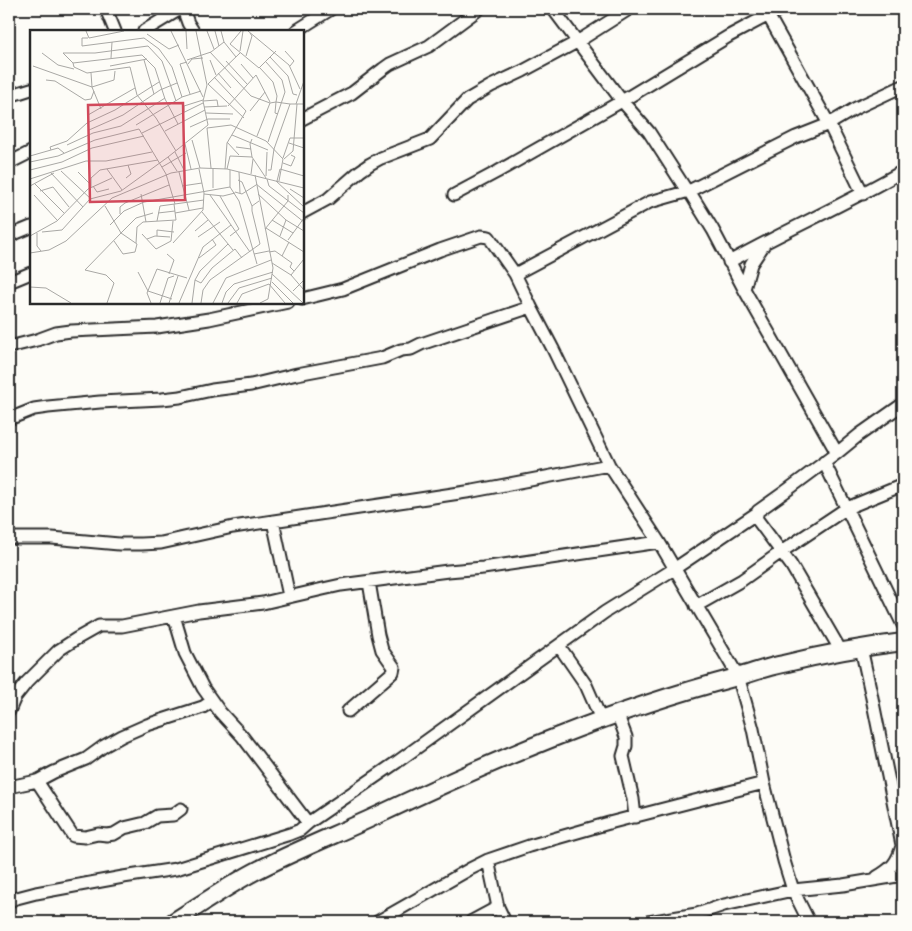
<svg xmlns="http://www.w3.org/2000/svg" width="912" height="931" font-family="'Patrick Hand',sans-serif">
	<rect width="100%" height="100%" fill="#fdfcf7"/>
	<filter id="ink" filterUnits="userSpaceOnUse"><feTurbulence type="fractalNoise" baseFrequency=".02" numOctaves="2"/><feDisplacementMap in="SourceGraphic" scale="10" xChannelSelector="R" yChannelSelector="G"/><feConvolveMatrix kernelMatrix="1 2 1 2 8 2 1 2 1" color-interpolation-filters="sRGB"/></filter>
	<g filter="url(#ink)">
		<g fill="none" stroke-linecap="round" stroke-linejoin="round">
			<defs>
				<path id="minor" d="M106,9L115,31
					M183,9L188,23L193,31
					M553,9L622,101L649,132L685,188L689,191L713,230L744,289L837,453
					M762,9L765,14L768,15L829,124L863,194
					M144,31L180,9
					M296,31L331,9
					M9,96L31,89
					M302,119L352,93L383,69L390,64L429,46L479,9
					M9,163L31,152
					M454,195L497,172L622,101L729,36L780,9
					M302,213L328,199L360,171L370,164L381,158L430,139L467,100L491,86L523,71L577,42L629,9
					M9,236L31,227
					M729,262C786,230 846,204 903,171
					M515,274L650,202L689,191L796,137L829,124L856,108L903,86
					M9,282L31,273
					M744,289L751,264L765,243
					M302,299L343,289L440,250L481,236L489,237L515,274L531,307L553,349L609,465L659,542L738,676L753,729L764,783L784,861L793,890L809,922
					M9,347L37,340L56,333L71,331L157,327L209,319L288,302
					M9,419L34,409L48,407L100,402L162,399L180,397L212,390L251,385L297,374L382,358L401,350L411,349L421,344L531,307
					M824,462L903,625
					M273,521L289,596
					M9,538H52L119,544H141L161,543L233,527L473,491L609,465
					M696,606L742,580L781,552L847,508L903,485
					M174,616L185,653L203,688L220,712L242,736L308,823
					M559,646L586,685L601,719
					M861,648L871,693L903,850
					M841,651L791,565L756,518L758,511L786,491L837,453L859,435L903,404
					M9,711L15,697L27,682L59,650L76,639L99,626H122L199,611L263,603L323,589L341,585L448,571L483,568L659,542
					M348,711L393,672L394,667L382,650L378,635L369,582
					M617,713L626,737V746L623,756L633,799L635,817
					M37,781L73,836L85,837L98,834L107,835L114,834L124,828L145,823L157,816L173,815L181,809
					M9,787L37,781L54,772L86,759L104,746L122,736L147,725L203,707L212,701
					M488,860L498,907L505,922
					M877,877C892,868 897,863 902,846
					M9,902L13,899L36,893L123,877L176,869L290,834L300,830L308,823L397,762L605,612L674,569L757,513
					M377,922L470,869L488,860L529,846L609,823L764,783
					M471,922L472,921L498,907
					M648,922L697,914L724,905L793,890L843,885L903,875"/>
				<path id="highway" d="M173,922C200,905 226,887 254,872C294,851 335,835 376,816C494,760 611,710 737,677C752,673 767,667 783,664C823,654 862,647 903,642"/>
			</defs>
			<use href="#minor" stroke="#2b2b2b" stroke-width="15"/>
			<use href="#highway" stroke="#2b2b2b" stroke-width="20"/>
			<use href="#minor" stroke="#fdfcf7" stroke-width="11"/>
			<use href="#highway" stroke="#fdfcf7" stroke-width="16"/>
		</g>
	</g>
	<g transform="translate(30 30)">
		<rect width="274" height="274" fill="#fdfcf7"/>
		<path fill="none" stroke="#a9a8a5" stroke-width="1" d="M56,1L59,8L94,1M141,1L173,67M156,1L157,19M177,1L184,19M185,1L189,16M211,1L200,14L229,38L246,21M218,1L259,35L270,59M117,4L139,19L149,15M58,8H52V16L114,8L129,19L142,37L152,67M194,12L206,27M210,21L213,1M255,21L264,31L260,36M180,22L221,66L240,73M12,23L28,35L44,39M33,23L43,33L112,25L125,38L135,69L148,94M33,23H65L118,16L132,31L146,71M216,26L222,6L220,3M240,27L258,46L263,64L267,65M81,28L82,12M114,30L124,64M157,30L181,22L194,12L191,1M180,30L186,45M196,31L217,54M157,32L150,34L160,64M236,32L252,50L255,62L238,112M43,33L44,37L57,43L100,37L107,65L126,88L146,121M158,34L162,29L173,28M211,34L223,48M3,36L62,57L84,50L85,41M80,36L117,29M61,43L62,57L71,79M188,43L201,58M184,47L216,81L197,113L195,139M16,50L25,51L55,70L61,69L64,61M178,54L214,88M178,54L210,23M173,71L187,70L188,76M266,74L274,51M198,76L226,45L240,72M174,77L197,76M220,81L235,62M154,82V76L173,70M176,83L203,84M248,84L245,83L246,72L260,74M58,85L105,58M106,95L152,67L171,61M160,97L178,89H200M59,100L93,85L130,60L147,53M135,101L175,80M112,103L173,73M202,105L238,120M227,106L240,73L246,72L247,66L243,52L230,38M222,109L220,114L222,127L236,148M162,110L170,138M197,112L209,125M259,113L274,118M155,114L161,139M37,115L63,103L91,96L135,68M206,117L221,119M244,119L260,74H274M21,120L20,117L37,111L57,93L85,80L129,52M145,122L154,140M0,126L28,118L34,123M253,128L260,108H274M254,129L263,121L267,74M0,132L28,126L65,110L109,99L136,144L145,174M253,133L261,136L265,127L261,125M132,137L156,123M181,138L177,98L201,95L236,111L253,129L249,151M77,139L92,160M197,139L200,126L222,127M0,140L32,132L62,118L114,106M200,140V157L209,171L227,234M238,140H241L244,119M31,141L61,169M147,141L138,127L178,95L173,71L177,55L166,1M48,142L60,154M149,142L159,180M209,142L210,163M21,143L53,177M221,144L223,129M225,145L243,238L238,269L230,273M236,146L237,122M96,148L101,144L98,135M0,149L56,131H76L122,122M237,149L239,156L274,183M208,150L212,152L222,176M246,151L274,177M247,151L250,139L274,146M5,154L34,183M226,154L274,192M0,156L24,143M63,156L67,162L79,159M152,156L172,153M61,157V148L70,140L128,130M183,158V139M260,159L274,168M10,161L23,157L39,177M205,162L212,164L226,155M111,164L116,192M174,164L193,166L205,163M228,164L256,190L274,201M4,165L27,190M180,165L220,222M190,166L209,199L200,206M75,176L91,203L55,240L76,245L84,253L77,273M172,182L203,220M128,183L145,181M145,183L173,178M90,184V177L95,173L139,155M242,190L263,203M127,191L130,176L174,170M80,195L94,181L114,172L200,157M236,198L274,222M235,199L258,171V165M165,201L178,190M12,202L32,200L60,169L91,161L138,127M7,203V216L11,221M91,203L106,188L123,183M112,204L126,219L141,211L143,191M0,206L27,191L58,159L82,148M127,206V200L144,202M250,206L256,190M168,207L190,192M117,209L125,206L140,207M258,210L274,188M84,211L93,224L105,222L107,214L91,203M106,213L107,197L113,192L146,190L144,174M143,213L173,180L174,163L169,139M239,222L245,221L262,233L260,237L264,241M0,223L19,220L36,211L82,168L141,143L170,138L197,139L274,158M137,224L144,230L139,244M224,224L239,221M252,226L259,212M169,228L186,215L182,209M242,233L261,245L274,260M108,242L118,261L142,269M242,244L273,273M261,245L274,229M165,250L170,241L198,214M242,252L263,273M0,257L16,258L41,273M263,261L274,250M121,273L117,263L127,239L157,248M130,273L138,248L144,246M139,273L148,246M149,273L173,217L201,195M162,273L165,250L171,253L182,238L205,219L212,228M171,273L173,260L180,250L230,214L222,181V176L229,171M183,273L196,248L241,230M192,273L196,262L204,254L243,242M198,273L209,258L242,248M207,273L212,264L239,254L255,273"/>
		<path fill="#d1495b" fill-opacity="0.15" stroke="#d1495b" stroke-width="2.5" d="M153,73L155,170L60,172L58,75Z"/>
		<rect width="274" height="274" fill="none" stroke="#2b2b2b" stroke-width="2.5"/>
	</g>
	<rect width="912" height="931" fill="none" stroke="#fdfcf7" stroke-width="30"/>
	<rect x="15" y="15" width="882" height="901" fill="none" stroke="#2b2b2b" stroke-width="2" filter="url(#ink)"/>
</svg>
